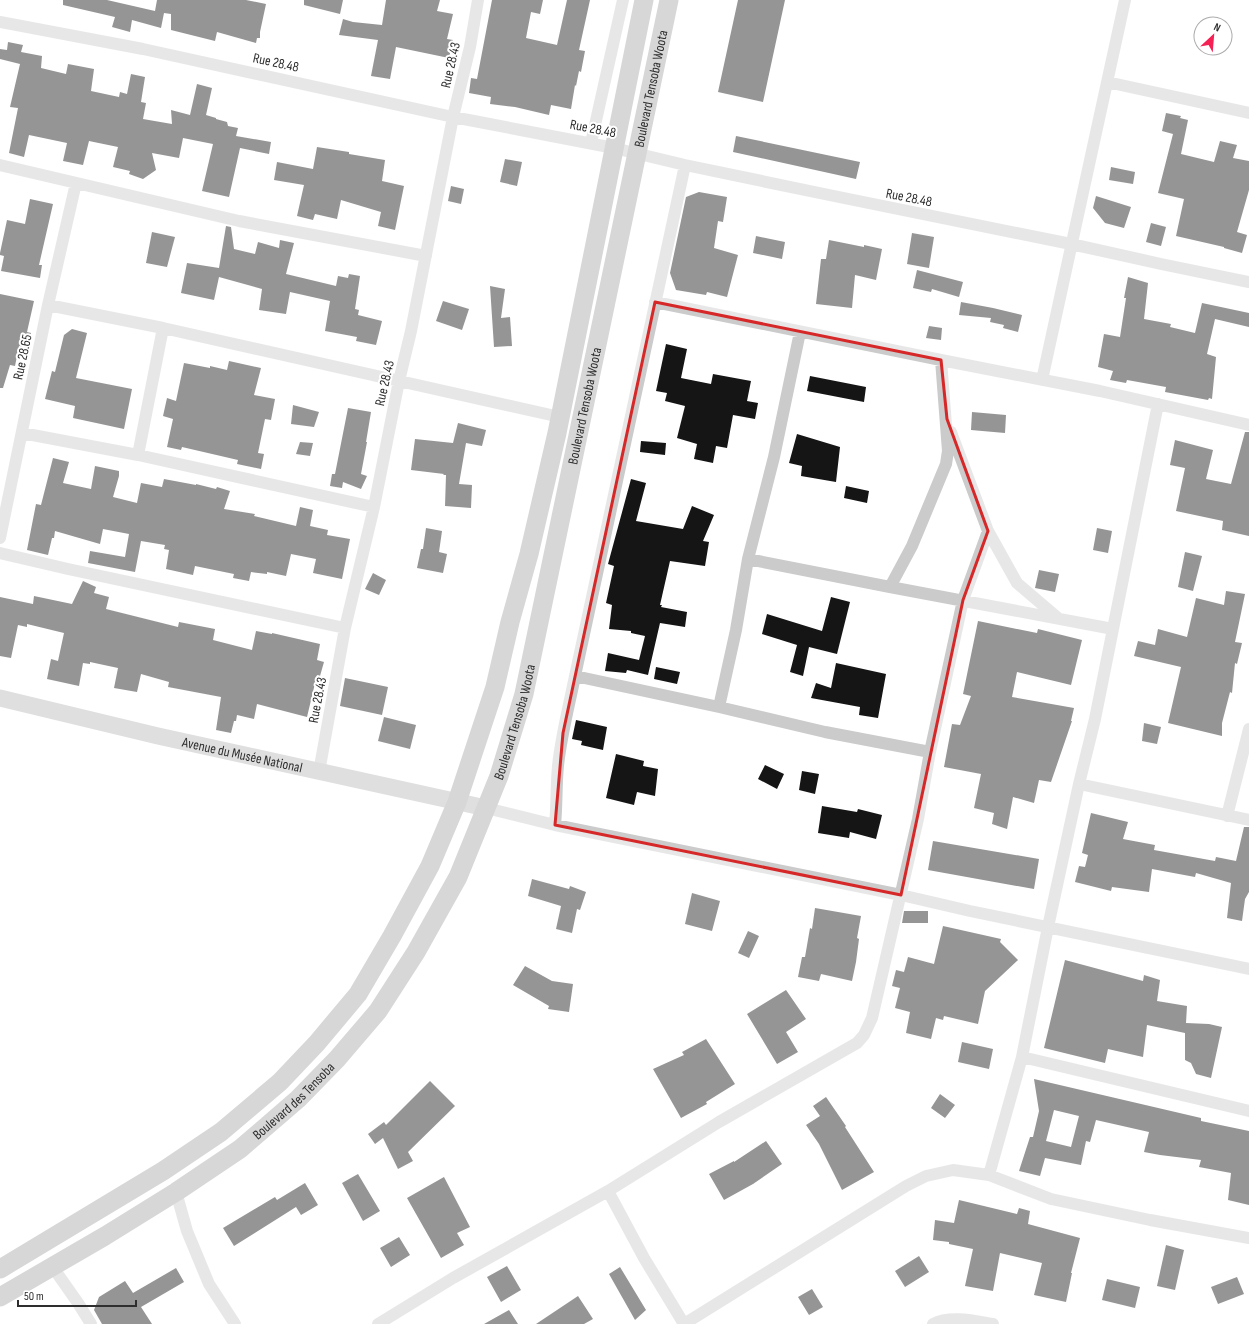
<svg xmlns="http://www.w3.org/2000/svg" width="1249" height="1324" font-family="'Sofia Sans Condensed',sans-serif">
	<rect width="100%" height="100%" fill="#fff"/>
	<path fill="#151515" fill-rule="evenodd" d="M63,0H107L155,11L157,0H246L266,4L260,32V38H257L256,43L217,32L215,41L171,30V14L164,13L161,28L132,20L130,32L112,27L115,17L63,5Z
		M304,0H343L340,14L304,5Z
		M386,0H440L437,11L453,14L447,39L453,40L449,58L396,47L390,79L371,76L378,40L339,35L343,19L353,22L382,25Z
		M492,0H543L540,14L531,12L526,38L557,45L567,0H590L579,50L585,51L581,72L579,71L576,86L575,85L571,109L551,105L549,115L515,107L490,104L491,97L469,93L471,78L477,79Z
		M738,0H785L763,102L718,92Z
		M8,42L23,45L21,52L42,56L41,68L66,74L68,64L94,69L91,91L119,97L120,92L127,94L131,74L145,77L141,102L146,103L143,119L172,124L171,110L190,115L197,84L212,88L206,115L216,118V119L227,122L228,126L238,128L236,136L271,142L269,154L240,148L229,197L202,191L213,144L183,138L179,158L152,153L156,170L143,179L129,174L130,171L113,167L118,147L89,141L83,165L63,161L67,143L29,135L24,157L9,153L18,108L10,107L20,64L0,59V49L7,50Z
		M1166,113L1181,116L1180,118L1188,120L1181,154L1214,162L1220,141L1237,145L1233,158L1249,161V190L1237,232L1247,235L1242,253L1224,248V247L1176,236L1184,199L1158,193L1173,134L1162,131Z
		M736,136L860,162L856,179L733,152Z
		M317,147L349,152V154L385,160L382,181L404,186L395,230L378,226L381,212L341,200L337,219L315,214L313,220L297,216L304,185L274,180L277,162L313,169Z
		M505,159L522,162L517,186L500,182Z
		M1111,167L1135,172L1133,184L1109,180Z
		M451,186L464,189L461,204L448,201Z
		M699,192L727,197L723,222L718,221L714,248L738,255L727,297L707,292L706,295L676,290L670,273L686,197Z
		M1096,196L1131,207L1124,228L1105,223L1093,208Z
		M30,199L53,204L39,265H42L40,278L1,271L4,256L0,255V253L7,220L25,224Z
		M1151,223L1166,227L1161,246L1146,242Z
		M226,226L231,227L234,249L255,254L258,242L279,248L280,240L294,243L286,274L336,286L338,276L348,278L349,274L360,276L355,309L359,310L358,315L382,321L376,345L356,341L357,337L325,331L330,301L290,292L286,314L259,310L262,289L219,277L214,300L181,293L187,263L219,268Z
		M152,232L175,237L167,267L146,263Z
		M912,233L934,237L929,268L907,264Z
		M756,236L785,242L782,259L753,253Z
		M829,240L864,247V245L882,249L876,280L855,275L852,308L816,304L821,259H826Z
		M917,270L963,282L959,297L932,289L931,292L913,288Z
		M1128,277L1148,283L1144,319L1171,324L1170,327L1195,333L1202,303L1249,313V327L1215,319L1207,354L1216,357L1212,399L1209,398L1208,400L1165,392L1166,387L1127,380L1126,383L1110,380L1113,371L1098,367L1104,334L1120,337L1126,298H1124Z
		M490,286L505,289L501,318L510,317L512,346L494,347Z
		M0,294L34,301L27,332L31,333L28,348L19,346L15,366L10,365L3,388H0Z
		M443,301L469,309L462,330L436,321Z
		M961,302L993,308L1022,315L1018,332L1003,328L1004,325L990,322L991,318L959,315Z
		M929,326L942,328L941,340L926,338Z
		M72,329L87,333L76,378L132,389L124,429L73,418L75,406L45,399L52,371L55,372L64,335Z
		M666,344L687,349L681,378L711,384L713,374L751,381L747,401L758,403L755,419L733,415L727,448L716,446L713,463L694,459L697,444L677,438L685,406L665,401L667,393L656,391Z
		M229,361L261,368L254,395L275,399L271,420L265,419L258,453L264,454L261,469L237,464L238,460L182,447L181,450L167,447L173,419L163,416L167,398L176,401L184,363L210,368V366L227,370Z
		M810,376L866,387L864,402L807,391Z
		M293,405L319,412L314,427L291,424Z
		M348,408L371,412L366,442H367L361,474L367,476L361,489L343,482L342,488L330,486L332,474H335Z
		M972,412L1006,415L1005,433L971,430Z
		M458,423L486,430L482,446L466,443L459,484L472,485L471,508L445,506L446,475H443L444,474L411,470L415,439L453,443Z
		M1245,432H1249V536L1222,530L1223,521L1176,511L1185,468L1170,465L1175,440L1213,450L1206,479L1231,484Z
		M797,434L840,447L836,482L801,476L802,466L789,463Z
		M641,441L666,443L665,455L640,452Z
		M300,442L313,443L310,456L296,454Z
		M53,458L69,462L63,483L91,489L95,466L119,471V476L113,497L137,503L141,483L162,487L164,479L196,485V484L216,489L217,487L230,491L224,509L255,514L254,516L296,526L300,507L313,510L310,526L328,530L327,535L350,539L342,579L313,573L316,559L291,554L286,576L267,572V574L251,572L249,581L233,578L234,574L195,566L193,575L166,569L169,550L164,549L165,545L141,541L135,572L88,563L90,551L125,557L129,534L103,529L100,544L55,531L54,538H52L48,555L27,550L36,504L41,505Z
		M631,479L646,483L636,521L683,529L692,506L714,515L703,541L709,542L705,566L670,561L660,605H662L661,607L687,612L685,627L660,623L648,675L627,670L626,673L605,671L608,653L639,660L645,636L631,633V631L609,629L612,605L606,603L614,566L608,564Z
		M846,486L869,491L867,503L844,498Z
		M426,528L442,531L439,552L447,554L443,573L417,568L421,549H423Z
		M1097,528L1112,531L1108,553L1093,550Z
		M1185,552L1202,556L1193,591L1178,587Z
		M1039,570L1059,574L1055,592L1035,588Z
		M373,573L386,580L379,595L365,589Z
		M83,581L96,587L94,593L109,597L106,609L178,627L179,622L215,629L213,640L252,650L256,631L272,634V633L320,644L317,660L324,662L320,676L317,675L307,717L257,704L254,719L237,715L236,721H234L231,733L216,730L221,697L168,687L169,682L141,674L137,692L114,688L118,668L90,662V664L83,663L79,686L47,679L51,659L58,661L64,633L27,624V627L18,625L11,658L0,656V597L33,604L34,596L72,604Z
		M1226,591L1245,594L1235,642L1242,643L1237,664L1235,663L1232,693L1230,692L1222,723V736L1168,723L1181,667L1134,656L1138,641L1155,645L1158,629L1187,637L1196,598L1224,605Z
		M831,597L850,602L837,654L809,647L803,676L790,672L797,645L762,634L767,614L822,631Z
		M978,621L1037,633L1038,629L1082,640L1071,685L1017,672L1012,697L1074,708L1071,721H1072L1051,782L1039,780L1034,803L1013,797L1007,829L992,824L994,813L974,808L981,774L944,767L952,724L960,725L971,696L963,694Z
		M836,663L886,674L878,718L859,715L860,707L811,698L816,683L831,688Z
		M656,667L680,672L677,684L654,679Z
		M345,678L388,687L382,715L340,706Z
		M384,717L416,725L410,749L378,741Z
		M576,720L607,727L603,750L581,745L582,741L572,739Z
		M1144,723L1161,727L1157,744L1142,741Z
		M616,754L644,761L643,766L658,769L655,796L637,792L634,805L606,798Z
		M765,765L784,774L777,789L758,779Z
		M802,771L819,774L815,794L799,790Z
		M822,806L857,812L858,809L882,815L876,839L850,832L849,838L818,833Z
		M1091,813L1128,822L1123,839L1155,845L1154,850L1215,861L1216,857L1236,861L1244,827H1249V892L1245,899L1242,921L1227,918L1231,883L1196,873L1195,877L1152,869L1149,892L1112,887L1111,891L1075,882L1079,866L1085,867L1088,855L1082,853Z
		M933,841L1039,859L1034,889L928,870Z
		M532,879L569,889L570,886L586,892L580,910L577,909L572,933L556,929L561,906L528,896Z
		M692,893L720,901L712,931L685,924Z
		M815,908L861,916L857,938L859,939L856,962L852,981L821,974L819,981L798,977L802,957H805L810,928L812,929Z
		M904,911H928V923H902Z
		M943,926L1001,939L1000,942L1018,960L985,991L978,1024L944,1016L943,1020L936,1018L931,1039L906,1033L910,1012L895,1008L900,988L892,986L896,970L904,972L908,957L934,964Z
		M748,931L759,936L749,958L738,953Z
		M1065,960L1143,981L1144,975L1160,980L1157,1001L1187,1006L1186,1023L1209,1024L1222,1027L1211,1078L1196,1074L1191,1063L1185,1060V1033L1147,1025L1143,1057L1108,1049L1105,1063L1044,1048Z
		M525,966L552,981L573,984L569,1012L548,1009L549,1006L513,985Z
		M786,990L806,1019L786,1032L798,1052L777,1064L747,1014Z
		M706,1039L735,1084L706,1102L707,1104L681,1118L653,1069L684,1055L682,1052Z
		M962,1042L993,1049L989,1069L958,1062Z
		M1034,1079L1201,1118V1121L1249,1131V1205L1228,1200L1231,1173L1199,1167L1201,1160L1160,1155L1144,1152L1149,1132L1096,1120L1090,1142L1086,1141L1081,1165L1045,1158L1040,1176L1019,1171L1030,1137H1033L1039,1111ZM1054,1110L1079,1116L1071,1147L1046,1141Z
		M430,1081L455,1106L408,1152L413,1161L398,1169L383,1138L375,1144L368,1134L384,1122L386,1125Z
		M940,1094L955,1105L945,1118L931,1108Z
		M826,1097L846,1126L845,1127L874,1172L842,1190L819,1144L806,1125L820,1116L813,1106Z
		M766,1141L782,1164L753,1184L724,1200L709,1174L734,1161V1162Z
		M358,1174L380,1211L363,1221L342,1183Z
		M444,1177L470,1227L457,1233L464,1245L441,1258L407,1198Z
		M305,1183L318,1205L301,1215L296,1207L234,1246L223,1228L275,1197L277,1200Z
		M959,1200L1017,1214L1019,1208L1030,1211L1028,1224L1080,1238L1071,1273H1072L1066,1302L1034,1295L1042,1263L1000,1253L993,1291L965,1286L973,1249L949,1244V1242L933,1240L935,1220L954,1223Z
		M399,1237L410,1255L391,1267L380,1248Z
		M1166,1245L1184,1250L1175,1290L1157,1286Z
		M919,1256L929,1272L905,1287L895,1271Z
		M507,1266L521,1290L501,1302L487,1277Z
		M620,1267L646,1310L635,1320L609,1274Z
		M176,1268L184,1282L141,1307L152,1324H102L94,1310L99,1297L125,1281L133,1293Z
		M1237,1277L1244,1294L1218,1304L1211,1287Z
		M1107,1279L1140,1287L1135,1308L1102,1300Z
		M812,1289L823,1307L809,1315L798,1297Z
		M578,1296L593,1319L584,1324H536Z
		M509,1310L518,1324H484Z"/>
	<g fill="none" stroke-linecap="round" stroke-linejoin="round">
		<path stroke="#cbcbcb" stroke-width="12" d="M0,22L143,49L453,117L614,148L685,165L834,196L1071,244L1161,264L1249,282
			M1107,82L1249,113
			M591,143L623,0
			M0,165L239,221L426,256
			M685,165L575,676L719,707L825,732L930,752
			M655,302L941,360L1100,391L1249,425
			M48,305L163,328L560,417
			M1042,380L1125,0
			M951,432L988,531L1017,583L1058,618
			M22,433L138,455L374,507
			M138,455L163,328
			M0,538L48,305L76,183
			M0,553L68,569L345,628
			M748,559L890,587L1113,629
			M890,587L912,546L946,464L948,451L941,360
			M719,707L736,630L748,559L774,457L800,332
			M319,772L345,628L374,507L399,381L411,331L453,117L470,47L478,0
			M1079,784L1249,820
			M486,808L555,825L901,895L970,911L1249,969
			M1227,816L1249,729
			M555,825C557,805 556,786 558,766C561,736 569,706 575,676
			M1022,1057L1249,1111
			M989,1175L1022,1057L1048,927L1079,784L1095,719L1158,404
			M608,1191L644,1258L684,1324L906,1186L926,1176L953,1170L989,1175L1051,1199L1150,1220L1249,1238
			M176,1192L187,1231L209,1284L235,1324
			M52,1266L78,1303L91,1324
			M378,1324L453,1278L608,1191L719,1122L857,1043L864,1035L872,1018L918,819L930,752L963,600L988,531
			M933,1324C950,1315 975,1321 993,1324"/>
		<path stroke="#b8b8b8" stroke-width="17" id="s1" d="M0,698L158,736L486,808"/>
		<g stroke="#a6a6a6" stroke-width="19">
			<path d="M0,1269L163,1171L221,1132L280,1082L317,1043L358,994L392,936L430,866L457,802L495,687L510,622L529,554L557,433L644,0"/>
			<path id="s2" d="M0,1297L105,1236L176,1192L240,1149L298,1099L337,1059L378,1011L416,952L458,877L499,776L524,694L669,0"/>
		</g>
	</g>
	<path d="M0 0H1249V1324H0ZM655,302L941,360L947,419L988,531L963,600L901,895L555,825L563,733Z" fill="#fff" fill-opacity=".55" fill-rule="evenodd"/>
	<path fill="none" stroke="#d62828" stroke-width="3" stroke-linejoin="round" d="M655,302L941,360L947,419L988,531L963,600L901,895L555,825L563,733Z"/>
	<g text-anchor="middle" stroke-width="4" stroke-linejoin="round" paint-order="stroke">
		<g font-size="14" fill="#2e2e2e" stroke="#fff">
			<text transform="translate(276 62) rotate(12)" y="5">Rue 28.48</text>
			<text transform="translate(450 65) rotate(-77)" y="5">Rue 28.43</text>
			<text dy="5" stroke="none"><textPath href="#s2" startOffset="1447">Boulevard Tensoba Woota</textPath></text>
			<text transform="translate(593 128) rotate(11)" y="5">Rue 28.48</text>
			<text transform="translate(909 197) rotate(11)" y="5">Rue 28.48</text>
			<text transform="translate(22 357) rotate(-78)" y="5">Rue 28.65</text>
			<text transform="translate(384 383) rotate(-77)" y="5">Rue 28.43</text>
			<text dy="5" stroke="none"><textPath href="#s2" startOffset="1123">Boulevard Tensoba Woota</textPath></text>
			<text transform="translate(317 700) rotate(-79)" y="5">Rue 28.43</text>
			<text dy="5" stroke="none"><textPath href="#s2" startOffset="799">Boulevard Tensoba Woota</textPath></text>
			<text dy="5" stroke="none"><textPath href="#s1" startOffset="249">Avenue du Musée National</textPath></text>
			<text dy="5" stroke="none"><textPath href="#s2" startOffset="354">Boulevard des Tensoba</textPath></text>
		</g>
	</g>
	<g transform="translate(1213 36) rotate(26)"><circle r="19" fill="#ffffff" stroke="#ababab"/>
	<path d="M0-3L7 15L0 10L-7 15Z" fill="#f52053"/>
	<text y="-6" font-size="11" font-weight="bold" text-anchor="middle" fill="#2e2e2e">N</text>
	</g>
	<path d="M18 1300v6h118v-6" fill="none" stroke="#2e2e2e" stroke-width="2"/>
	<text x="24" y="1300" font-size="12" fill="#2e2e2e" stroke="#ffffff" stroke-width="3" paint-order="stroke">50 m</text>
</svg>
